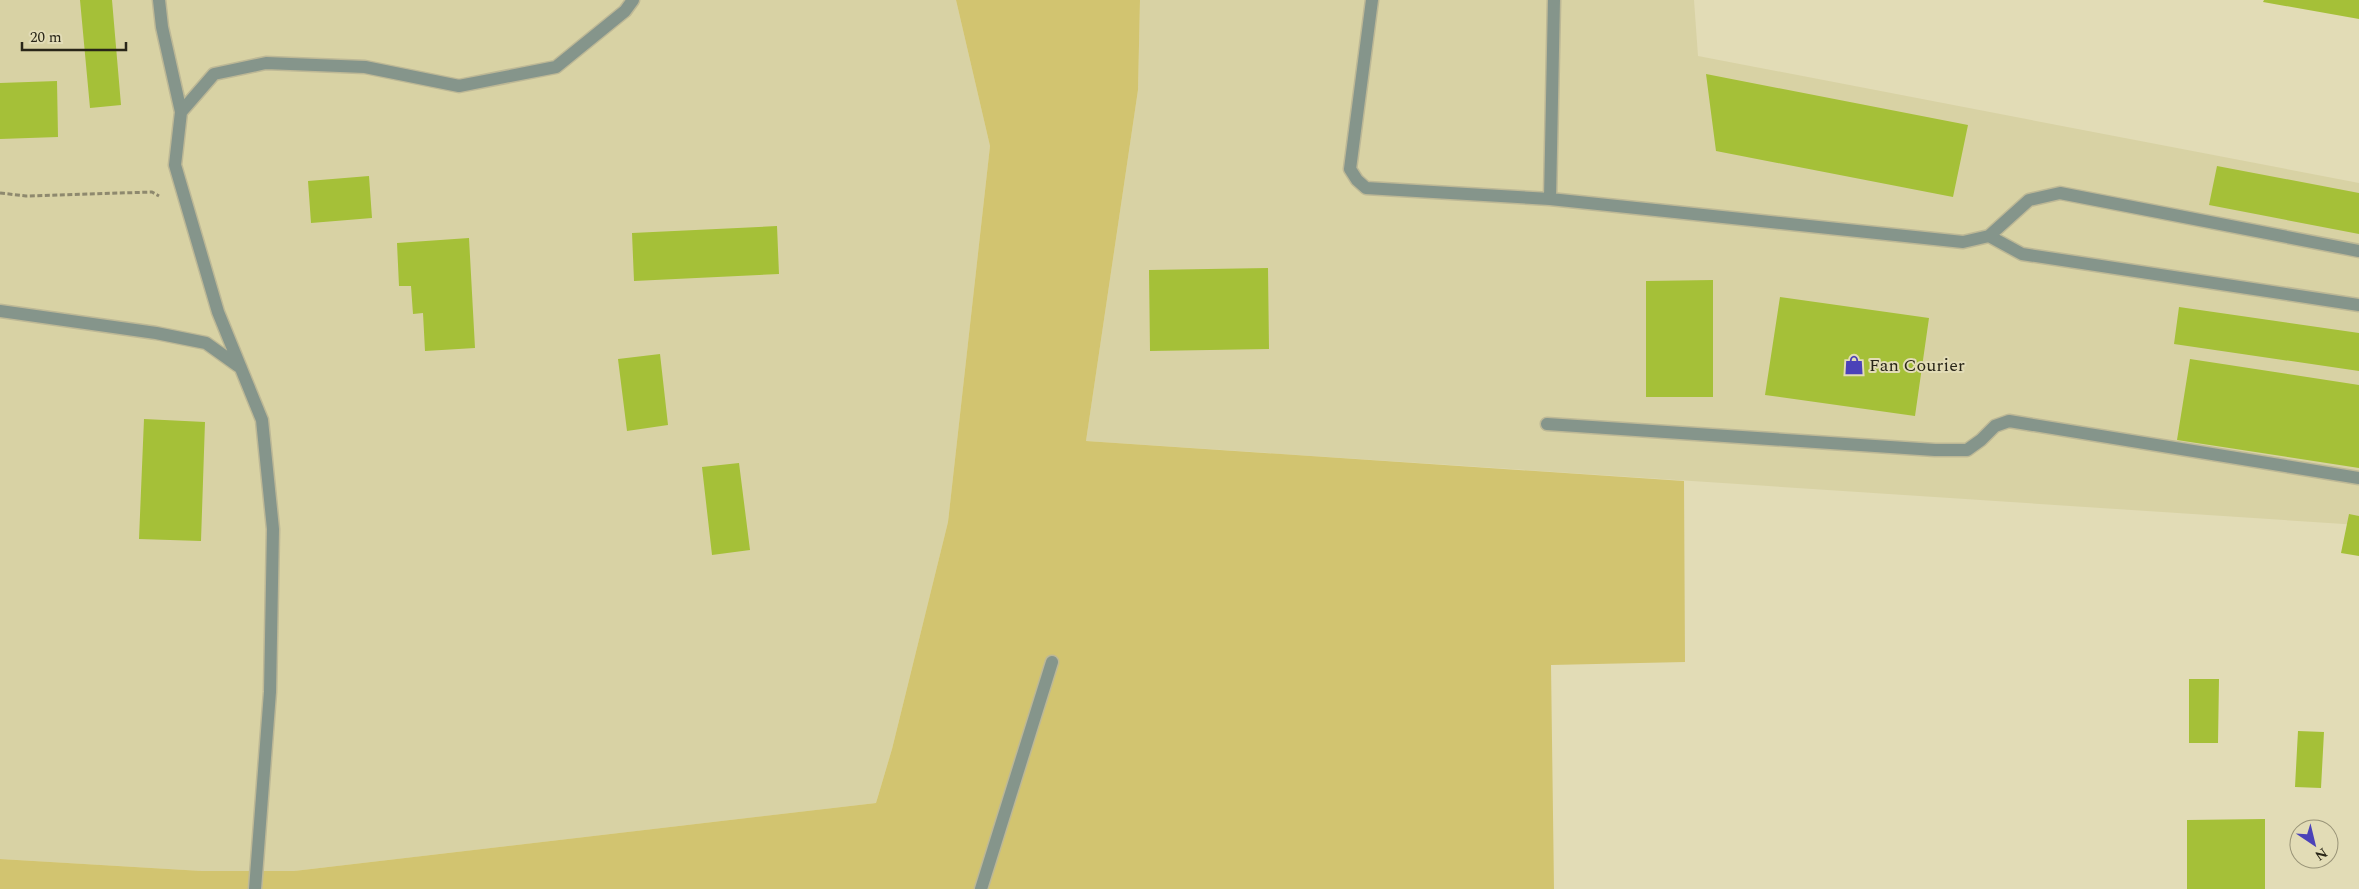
<svg xmlns="http://www.w3.org/2000/svg" width="2359" height="889" font-family="Spectral,serif">
	<rect width="100%" height="100%" fill="#e2dcb6"/>
	<path fill="#d8d2a4" d="M0,0H956L990,146L948,522L892,749L876,803L294,871H202L0,859Z
		M1140,0H1694L1698,56L2359,183V525L1086,441L1138,90Z"/>
	<path fill="#d2c470" d="M956,0H1140L1138,90L1086,441L1684,481L1685,662L1551,665L1554,889H0V859L202,871H294L876,803L892,749L948,522L990,146Z"/>
	<path fill="#a5c038" d="M80,0H112L121,105L90,108Z
		M2264,0H2359V19L2263,2Z
		M1706,74L1968,125L1953,197L1716,151Z
		M57,81L58,137L0,139V83Z
		M2217,166L2359,193V234L2209,205Z
		M369,176L372,218L311,223L308,181Z
		M777,226L779,274L634,281L632,233Z
		M469,238L475,348L425,351L423,313L413,314L411,286H399L397,243Z
		M1268,268L1269,349L1150,351L1149,270Z
		M1713,280V397H1646V281Z
		M1780,297L1929,318L1915,416L1765,395Z
		M2179,307L2359,333V371L2174,344Z
		M660,354L668,425L627,431L618,359Z
		M2190,359L2359,385V468L2177,440Z
		M144,419L205,422L201,541L139,539Z
		M739,463L750,550L712,555L702,467Z
		M2349,514L2359,516V556L2341,553Z
		M2189,679H2219L2218,743H2189Z
		M2298,731L2324,732L2321,788L2295,787Z
		M2265,819V889H2187V820Z"/>
	<g fill="none" stroke-linecap="round" stroke-linejoin="round">
		<defs>
			<path id="service" d="M159,0L162,27L181,112
				M1372,0L1350,169L1357,180L1366,188L1550,199L1963,242L1989,236L2029,200L2060,193L2359,251
				M1550,199L1554,0
				M1989,236L2022,254L2359,305
				M0,311L156,333L206,343L241,368
				M1547,424L1935,450H1967L1981,440L1995,426L2009,421L2359,478
				M255,889L270,692L273,529L262,420L218,312L175,165L181,112L214,74L266,63L365,67L459,86L556,67L625,11L633,0
				M981,889L1052,662"/>
		</defs>
		<use href="#service" stroke="#bdb896" stroke-width="15"/>
		<path stroke="#8e896e" stroke-width="3" stroke-dasharray="5 2.5" stroke-linecap="butt" d="M0,193L26,196L152,192L159,196"/>
		<use href="#service" stroke="#85958b" stroke-width="12"/>
	</g>
	<defs>
		<symbol id="shop-bare" viewBox="-9 -9 18 18"><path d="M-5-2.5h2.3a2.7 3.5 0 0 1 5.4 0H5L5.5 6h-11ZM-1.5-2.5h3a1.5 2.3 0 0 0-3 0Z" fill="#4b42b8" stroke="#e2dcb6" stroke-width="2.5" paint-order="stroke"/></symbol>
	</defs>
	<g fill-rule="evenodd">
		<use href="#shop-bare" x="1840" y="351" width="28" height="28"/>
	</g>
	<g text-anchor="middle" stroke-width="4" stroke-linejoin="round" paint-order="stroke">
		<g font-size="18" fill="#292618" stroke="#e2dcb6" text-anchor="start">
			<text x="1869" y="371">Fan Courier</text>
		</g>
	</g>
	<g transform="translate(2314 844) rotate(145)"><circle r="24" fill="#e2dcb6" stroke="#989377"/>
	<path d="M0-4L9 19L0 12L-9 19Z" fill="#4b42b8"/>
	<text y="-8" font-size="14" font-weight="bold" text-anchor="middle" fill="#292618">N</text>
	</g>
	<path d="M22 42v8h104v-8" fill="none" stroke="#292618" stroke-width="2.5"/>
	<text x="30" y="42" font-size="15" fill="#292618" stroke="#e2dcb6" stroke-width="4" paint-order="stroke">20 m</text>
</svg>
